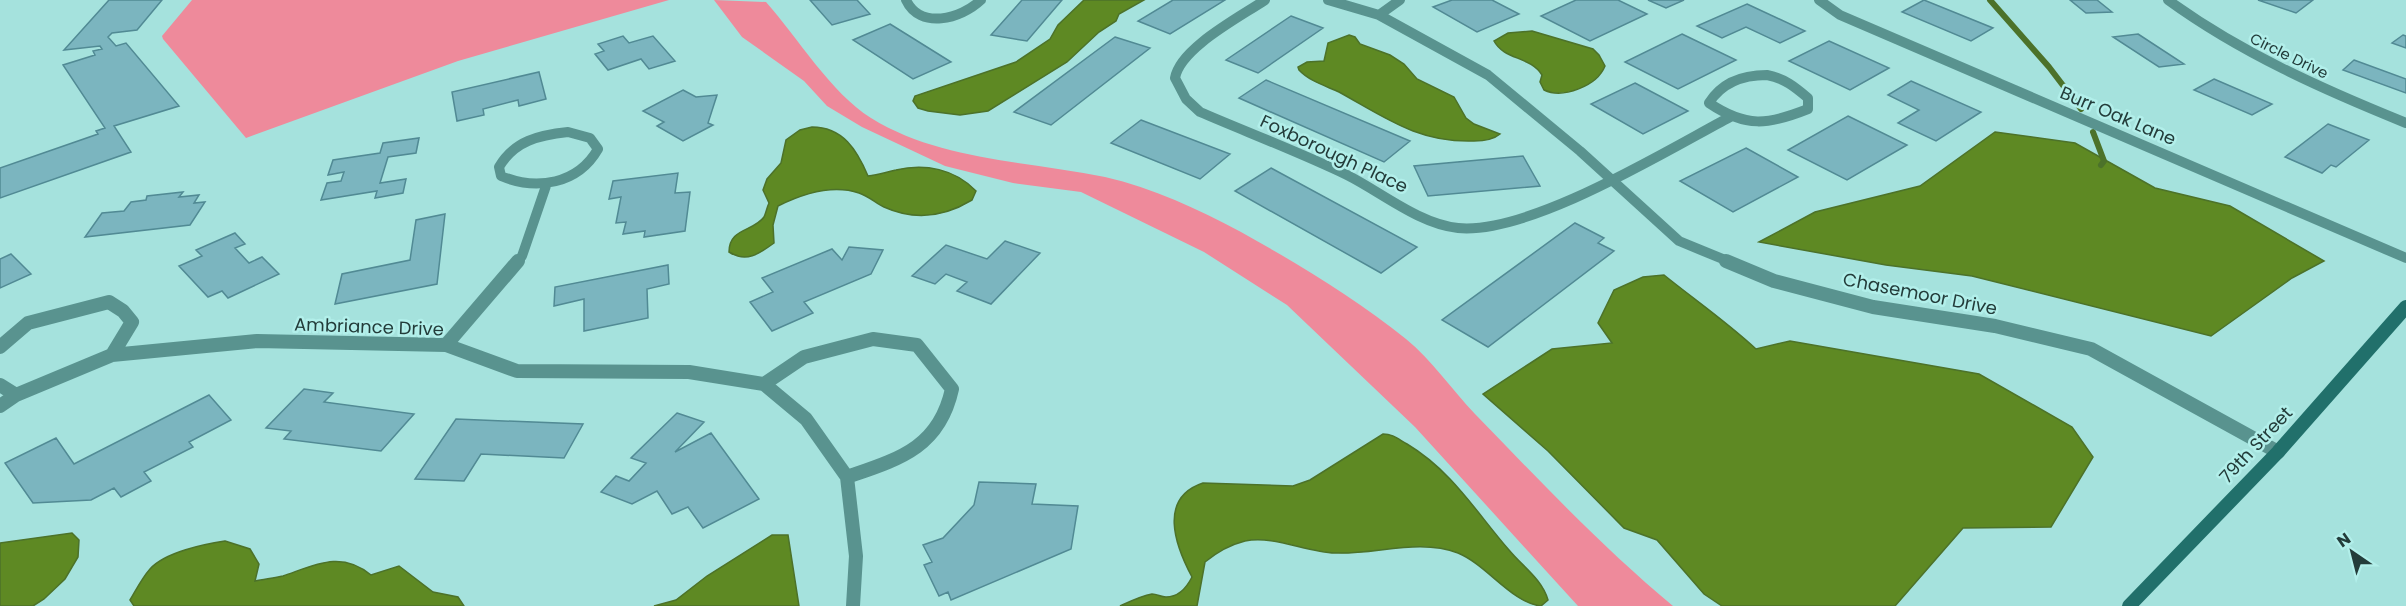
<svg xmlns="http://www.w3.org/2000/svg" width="2406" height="606" font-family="Poppins,sans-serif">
	<rect width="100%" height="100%" fill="#a5e2dd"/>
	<path fill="#ee8a9b" d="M192,0H669L458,61L246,138L163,39L162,36Z
		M714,0L766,2C798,38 831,93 871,118C940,161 1029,161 1105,177C1153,188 1198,209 1241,232C1297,263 1356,299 1406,339C1432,360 1452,390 1475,414C1539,480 1602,547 1673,606H1578L1415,427L1287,305L1204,252L1081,192L1013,183L945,166L862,127L827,106L804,81L742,37Z"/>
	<path fill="#5e8923" stroke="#4c722a" stroke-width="1.5" d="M1084,0H1144L1119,14L1116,21L1099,32L1067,62L988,111L960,115L928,111L918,108L913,101L915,96L1016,62L1050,39L1058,25Z
		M1532,31L1593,49L1599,55L1605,66C1597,86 1563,99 1544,90L1540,82L1542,75C1530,56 1504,60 1494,41L1508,33Z
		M1349,35L1355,37L1360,44L1390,55L1404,64L1417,79L1454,97L1466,118L1474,124L1500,134C1493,140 1483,141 1474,141C1419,143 1386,118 1339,92C1326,86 1309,81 1299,70L1298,67L1307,62L1324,61L1328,43Z
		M812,127C843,127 857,150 868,176C879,175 886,172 896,170C925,163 955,169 976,191L972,200C944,217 915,221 884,207C876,203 868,196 859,193C832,184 802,194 778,206L773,225L774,243C759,254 746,263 729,252C729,228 753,232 764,217C766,213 767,207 769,203L763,190L767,179L781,163L786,140L800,130Z
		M1995,132L2075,143L2155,188L2230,206L2324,261L2292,278L2211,336L1972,276L1886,265L1759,242L1815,212L1920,186Z
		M1664,275C1695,300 1727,322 1756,349L1790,341L1979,374L2072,427L2093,457L2051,527L1963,528L1895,606H1722L1704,594L1657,540L1624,528L1548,451L1483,394L1552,349L1612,343L1598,323L1614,290L1643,277Z
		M1383,434C1393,434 1398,439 1407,444C1452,471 1476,512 1509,550C1523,567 1542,579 1548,600L1541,606C1512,603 1487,565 1458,553C1419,538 1375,555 1335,553C1306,552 1273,535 1245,541C1229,545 1217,552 1205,562L1197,606H1120C1131,601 1141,596 1152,594C1157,594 1161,597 1166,597C1179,597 1187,587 1192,577C1175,545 1158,498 1203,483L1293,486L1310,480Z
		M72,533L79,540L78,557L65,579L44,599L33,606H0V543Z
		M772,535H788L799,606H654L676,600L707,576Z
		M225,541L250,549L259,564L255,581C265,579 275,578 283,576C315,565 341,550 371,575L399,566L433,592L458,597L464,606H134L130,600C136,590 142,578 150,569C165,552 205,544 225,541Z"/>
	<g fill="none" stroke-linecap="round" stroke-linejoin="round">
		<path stroke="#4c722a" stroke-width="6" d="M1990,0L2049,67L2081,109
			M2093,132L2104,161L2101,165"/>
	</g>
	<path fill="#7bb5bf" stroke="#518a94" stroke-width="1.5" d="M109,0H162L137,30L112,33L108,37L116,46L126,43L179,106L114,126L131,152L0,198V168L98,134L96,131L105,128L63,65L95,55L93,51L102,49L100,46L64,50Z
		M810,0H857L870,14L832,25Z
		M1022,0H1062L1027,41L991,35Z
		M1173,0H1225L1170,34L1138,21Z
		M1452,0H1492L1519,14L1477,32L1433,7Z
		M1576,0H1618L1647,14L1590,41L1541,16Z
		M1648,0H1684L1666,8Z
		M1924,0L1993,28L1971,41L1902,12Z
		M2070,0H2097L2112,12L2086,13Z
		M2258,0H2313L2296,13Z
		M1747,4L1805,31L1780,43L1746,27L1722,38L1697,26Z
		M1291,16L1323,28L1258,73L1226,60Z
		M890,24L951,62L913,79L853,40Z
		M1682,34L1736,60L1678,89L1625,62Z
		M2138,34L2184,64L2159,67L2113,37Z
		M2403,35L2406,36V48L2392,43Z
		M623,36L629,43L653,36L675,61L649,69L641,59L608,70L595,54L604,51L598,44Z
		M1115,37L1150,48L1051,125L1014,112Z
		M1829,41L1889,68L1850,90L1789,61Z
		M2354,60L2406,79V93L2343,70Z
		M539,72L546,99L519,106L518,100L483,109L484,115L457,121L452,92Z
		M2214,79L2272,104L2252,115L2194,90Z
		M1266,80L1410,141L1384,162L1239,98Z
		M1911,81L1981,112L1936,141L1898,123L1919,110L1888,95Z
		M1635,83L1688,111L1643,134L1591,104Z
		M683,90L696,97L717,95L708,123L713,125L683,141L657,126L664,122L643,111Z
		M1848,116L1907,145L1847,180L1788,150Z
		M1141,120L1230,154L1200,179L1111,143Z
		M2328,124L2369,140L2336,167L2331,165L2322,173L2285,157Z
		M419,138L416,153L388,157L380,183L406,179L403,193L375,198L377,191L321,200L327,183L341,181L344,172L328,175L333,160L380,153L383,143Z
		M1746,148L1798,177L1733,212L1680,181Z
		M1523,156L1540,186L1428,196L1414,166Z
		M1271,168L1417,247L1381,273L1235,191Z
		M678,173L675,193L690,192L685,231L644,237L645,231L623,234L626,222L616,223L621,197L609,199L613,181Z
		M183,192L179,197L199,195L194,203L205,202L190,225L85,237L102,213L124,211L131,202L146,200L147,196Z
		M445,214L437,284L335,304L342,274L410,260L416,220Z
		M1575,223L1604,238L1598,243L1614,251L1488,347L1442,320Z
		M235,233L245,244L235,248L249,263L262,257L279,274L228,298L222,291L208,297L179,266L202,256L196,250Z
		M1005,241L1040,253L991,304L957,291L967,282L946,274L935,284L912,276L946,245L987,259Z
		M849,247L883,250L871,274L804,302L813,313L772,331L750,302L773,292L762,278L832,249L842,260Z
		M11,254L31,274L0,288V259Z
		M668,265L669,284L647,289L648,318L584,331V299L554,306L555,287Z
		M304,389L333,393L324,402L414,414L381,451L284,439L291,431L266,428Z
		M209,395L231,420L189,442L193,447L144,472L151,481L121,497L114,488L91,500L33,503L5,463L56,438L74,464Z
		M677,413L704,422L675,452L711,433L759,499L703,528L688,507L672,514L657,491L632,504L601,492L616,476L629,481L646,463L631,458Z
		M456,419L583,424L564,458L481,454L464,481L415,479Z
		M979,482L1036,484L1032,504L1078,506L1071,549L951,600L948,592L939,596L924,565L932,562L923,545L943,538L974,505Z"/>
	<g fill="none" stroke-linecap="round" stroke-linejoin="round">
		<path stroke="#59938f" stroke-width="10" d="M906,0C920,30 961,19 981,0
			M1265,0C1240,17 1180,48 1175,78L1186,99L1200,112C1249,133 1299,152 1347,175C1381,192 1419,224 1458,228C1529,235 1666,151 1730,117
			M1328,0L1379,15L1488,75L1580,151L1679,241L1730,262
			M1819,0L1840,15L2406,258
			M2168,0C2241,53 2322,89 2406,123
			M1379,15L1400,0
			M1767,75C1784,78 1795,87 1808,98V109C1768,125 1746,128 1709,103C1722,82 1743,75 1767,75Z
			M568,132L590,138L598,149C578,184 537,191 501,176L499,167C514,141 539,135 568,132Z
			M517,262L522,256L547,183"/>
		<path stroke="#59938f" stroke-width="14" d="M1726,261L1774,281L1873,307L1995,326L2091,349L2278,452
			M446,345L518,261
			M0,347L28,323L109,302L123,311L132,322L112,355
			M764,384L804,357L873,339L917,345L952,389C939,448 899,459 847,477
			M0,385L16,395
			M0,406L16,395L112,355L257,341L446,345L517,371L689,372L764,384L806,419L847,477L856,556L853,606"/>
		<path stroke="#21706b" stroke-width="14" d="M2129,606L2278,452L2406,307"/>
	</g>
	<g text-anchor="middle" stroke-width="5" stroke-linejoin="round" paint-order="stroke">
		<g font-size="15" fill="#233c3a" stroke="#b2efea">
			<text transform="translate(2289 56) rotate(26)" y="5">Circle Drive</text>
		</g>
		<g font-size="18" fill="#233c3a" stroke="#b2efea">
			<text transform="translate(2118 116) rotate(23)" y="6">Burr Oak Lane</text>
			<text transform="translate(1334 154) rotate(25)" y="6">Foxborough Place</text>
			<text transform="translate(1920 294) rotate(11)" y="6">Chasemoor Drive</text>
			<text transform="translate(369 327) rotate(2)" y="6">Ambriance Drive</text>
			<text transform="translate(2256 445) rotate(-47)" y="6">79th Street</text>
		</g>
	</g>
	<g transform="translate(2352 552) rotate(325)" stroke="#b2efea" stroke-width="4.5" paint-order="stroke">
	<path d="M0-4.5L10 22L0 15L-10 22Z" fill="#233c3a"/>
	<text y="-9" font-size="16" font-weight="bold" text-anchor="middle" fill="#233c3a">N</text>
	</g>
</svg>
